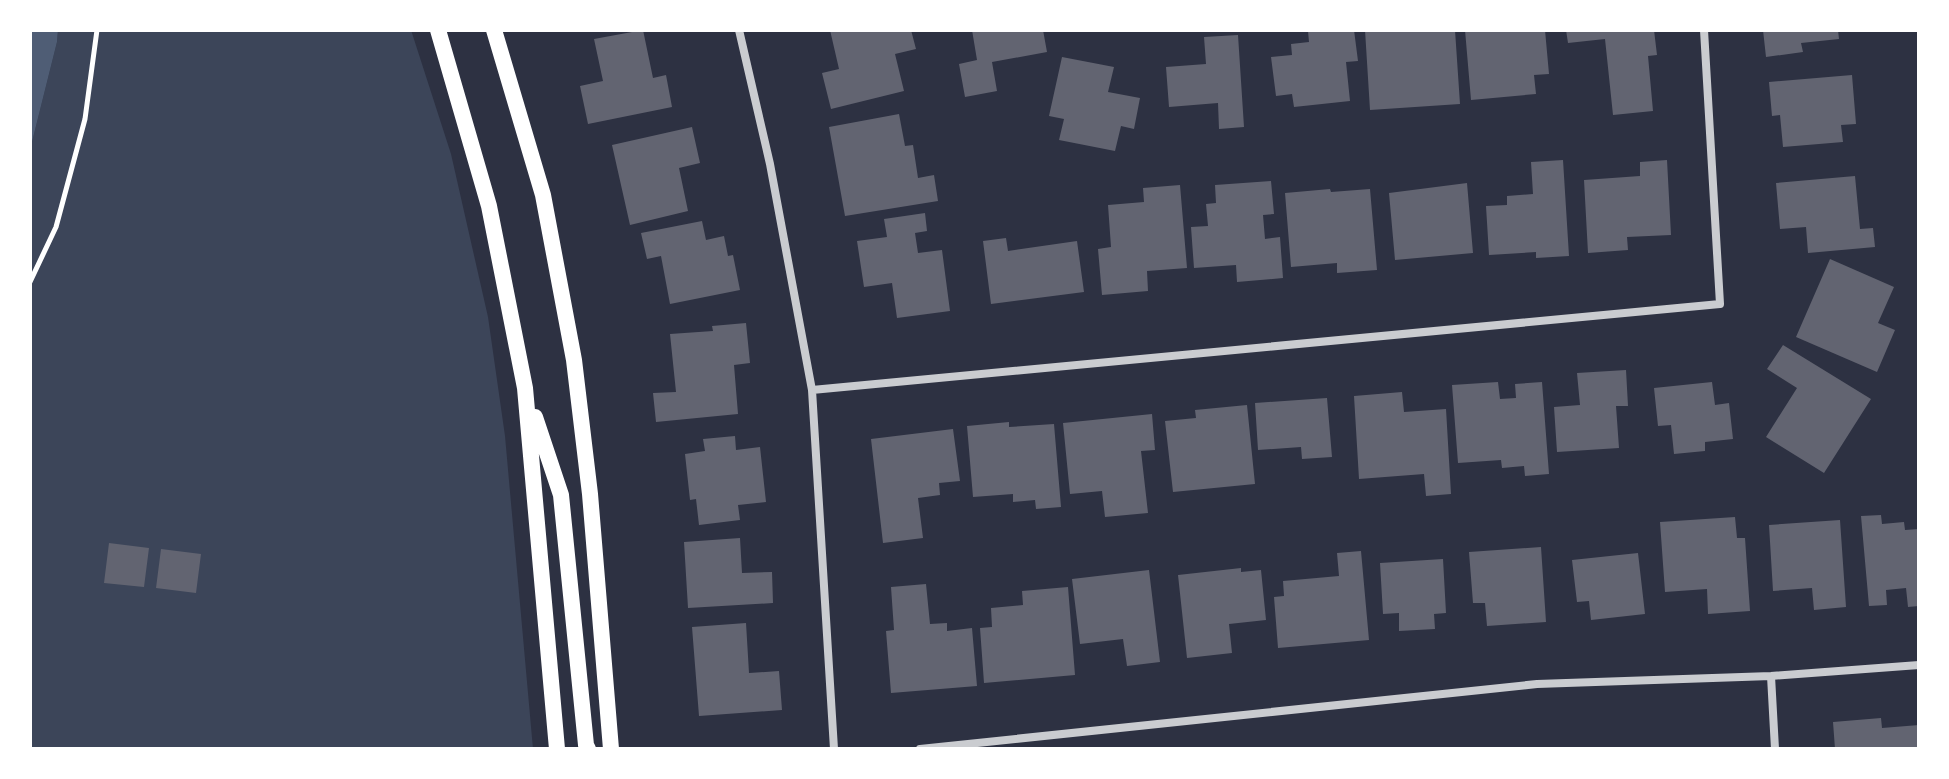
<svg xmlns="http://www.w3.org/2000/svg" width="1949" height="779" font-family="Rubik,sans-serif">
	<rect width="100%" height="100%" fill="#2d3142"/>
	<path fill="#3c4559" d="M58,30H411L451,154L488,317L505,436L533,749H30V150L57,42Z"/>
	<path fill="#4f5d75" d="M30,30H58L57,42L30,150Z"/>
	<path fill="#626471" d="M643,30L653,78L666,75L672,107L588,124L580,86L603,81L594,39Z
		M830,30H911L916,49L895,54L904,91L831,109L822,73L839,69Z
		M972,30H1043L1047,52L992,62L997,91L965,97L959,64L977,60Z
		M1315,30H1354L1358,61L1346,62L1350,101L1294,107L1292,94L1276,96L1271,57L1292,55L1291,44L1309,42L1308,31Z
		M1365,30H1455L1460,104L1370,110Z
		M1465,30H1545L1549,74L1534,75L1536,94L1471,100Z
		M1566,30H1654L1657,55L1648,56L1653,111L1613,115L1605,39L1568,43Z
		M1763,30H1838L1839,39L1801,43L1803,52L1766,57Z
		M1238,35L1244,127L1219,129L1218,103L1169,107L1166,67L1206,64L1204,37Z
		M1062,57L1114,67L1108,92L1140,98L1134,129L1121,126L1115,151L1059,140L1064,119L1049,116Z
		M1852,75L1856,124L1841,125L1843,142L1783,147L1780,115L1772,116L1769,82Z
		M899,114L905,146L913,145L918,178L934,175L938,201L845,216L829,127Z
		M692,127L700,163L679,168L688,211L630,225L612,145Z
		M1563,160L1569,256L1536,258V252L1489,255L1486,206L1507,205V196L1533,194L1531,162Z
		M1667,160L1671,235L1627,237L1628,250L1588,253L1584,180L1640,176V162Z
		M1855,176L1860,229L1873,228L1875,247L1808,253L1806,227L1780,229L1776,183Z
		M1271,181L1274,214L1263,215L1265,239L1280,237L1283,278L1237,282L1236,265L1194,268L1191,227L1208,226L1206,204L1216,203L1215,185Z
		M1467,183L1473,253L1395,260L1389,193Z
		M1180,185L1187,268L1147,271L1148,291L1102,295L1098,249L1111,247L1108,205L1144,202L1143,188Z
		M1330,189L1331,192L1370,189L1377,270L1337,273V263L1291,267L1285,193Z
		M925,213L927,231L915,233L918,253L942,250L950,311L897,318L892,283L864,287L857,241L887,237L884,219Z
		M702,221L706,240L724,236L728,256L733,255L740,290L670,304L661,256L647,259L641,233Z
		M1006,238L1008,251L1077,241L1084,292L991,304L983,241Z
		M1830,259L1894,287L1878,323L1895,330L1877,372L1796,337Z
		M746,323L750,363L734,365L738,414L656,422L653,393L676,392L670,334L713,331L712,326Z
		M1783,345L1871,399L1824,473L1766,437L1797,388L1767,369Z
		M1626,370L1628,406H1616L1619,448L1557,452L1554,407L1580,405L1577,373Z
		M1498,382L1500,399L1516,398L1515,384L1542,382L1549,474L1525,476L1524,466L1502,468L1501,460L1458,463L1452,385Z
		M1712,382L1715,405L1729,403L1733,439L1705,442V451L1674,454L1671,425L1658,426L1654,388Z
		M1402,392L1404,412L1446,409L1451,494L1426,496L1424,474L1359,479L1354,396Z
		M1327,398L1332,457L1302,459L1301,447L1258,450L1255,403Z
		M1247,405L1255,484L1173,492L1165,421L1196,418L1195,410Z
		M1152,414L1155,450L1141,451L1148,513L1105,517L1102,491L1070,494L1063,423Z
		M1009,422V427L1054,424L1061,507L1036,509L1035,500L1013,502V494L973,497L967,426Z
		M953,429L960,481L939,483L940,495L918,498L923,538L883,543L871,439Z
		M735,436L736,450L760,447L766,502L738,505L740,520L699,525L696,499L690,500L685,454L705,451L703,439Z
		M1881,515L1882,524L1904,522L1905,530L1919,529V606L1908,607L1906,588L1886,590L1887,605L1869,606L1861,516Z
		M1735,517L1737,538H1745L1750,611L1708,614L1707,589L1665,592L1660,522Z
		M1840,520L1846,607L1814,610L1812,588L1773,591L1769,525Z
		M740,538L742,573L772,572L773,603L688,608L684,542Z
		M109,543L149,548L144,587L104,583Z
		M1541,547L1546,622L1487,626L1485,603H1473L1469,552Z
		M161,549L201,554L196,593L156,588Z
		M1361,551L1369,640L1278,648L1274,597L1284,596L1283,581L1339,576L1337,553Z
		M1638,553L1645,614L1591,620L1589,601L1577,602L1572,560Z
		M1443,559L1446,613L1434,614L1435,629L1399,631V613L1383,614L1380,563Z
		M1241,568V572L1261,570L1266,620L1229,624L1232,653L1187,658L1178,575Z
		M1149,570L1160,662L1127,666L1123,639L1080,644L1072,579Z
		M926,584L930,624L947,623V631L972,628L977,686L891,693L886,631L894,630L891,587Z
		M1068,587L1075,675L984,683L980,628L992,627L991,608L1023,605L1022,591Z
		M746,623L749,673L779,671L782,710L699,716L692,627Z
		M1881,718L1882,728L1919,725V749H1835L1833,722Z"/>
	<g fill="none" stroke-linecap="round" stroke-linejoin="round">
		<path stroke="#fff" stroke-width="5" d="M30,282L56,227L85,119L97,30"/>
		<path stroke="#caccd0" stroke-width="8" d="M739,30L770,164L812,390L834,749
			M812,390L1720,304L1704,30
			M1771,676L1775,749
			M920,749L1537,684L1771,676L1919,665"/>
		<path stroke="#fff" stroke-width="16" d="M438,30L489,206L525,388L557,749
			M494,30L543,195L574,360L590,494L611,749
			M535,417L561,495L586,745L588,749"/>
	</g>
	<rect width="1949" height="779" fill="none" stroke="#ffffff" stroke-width="64"/>
</svg>
